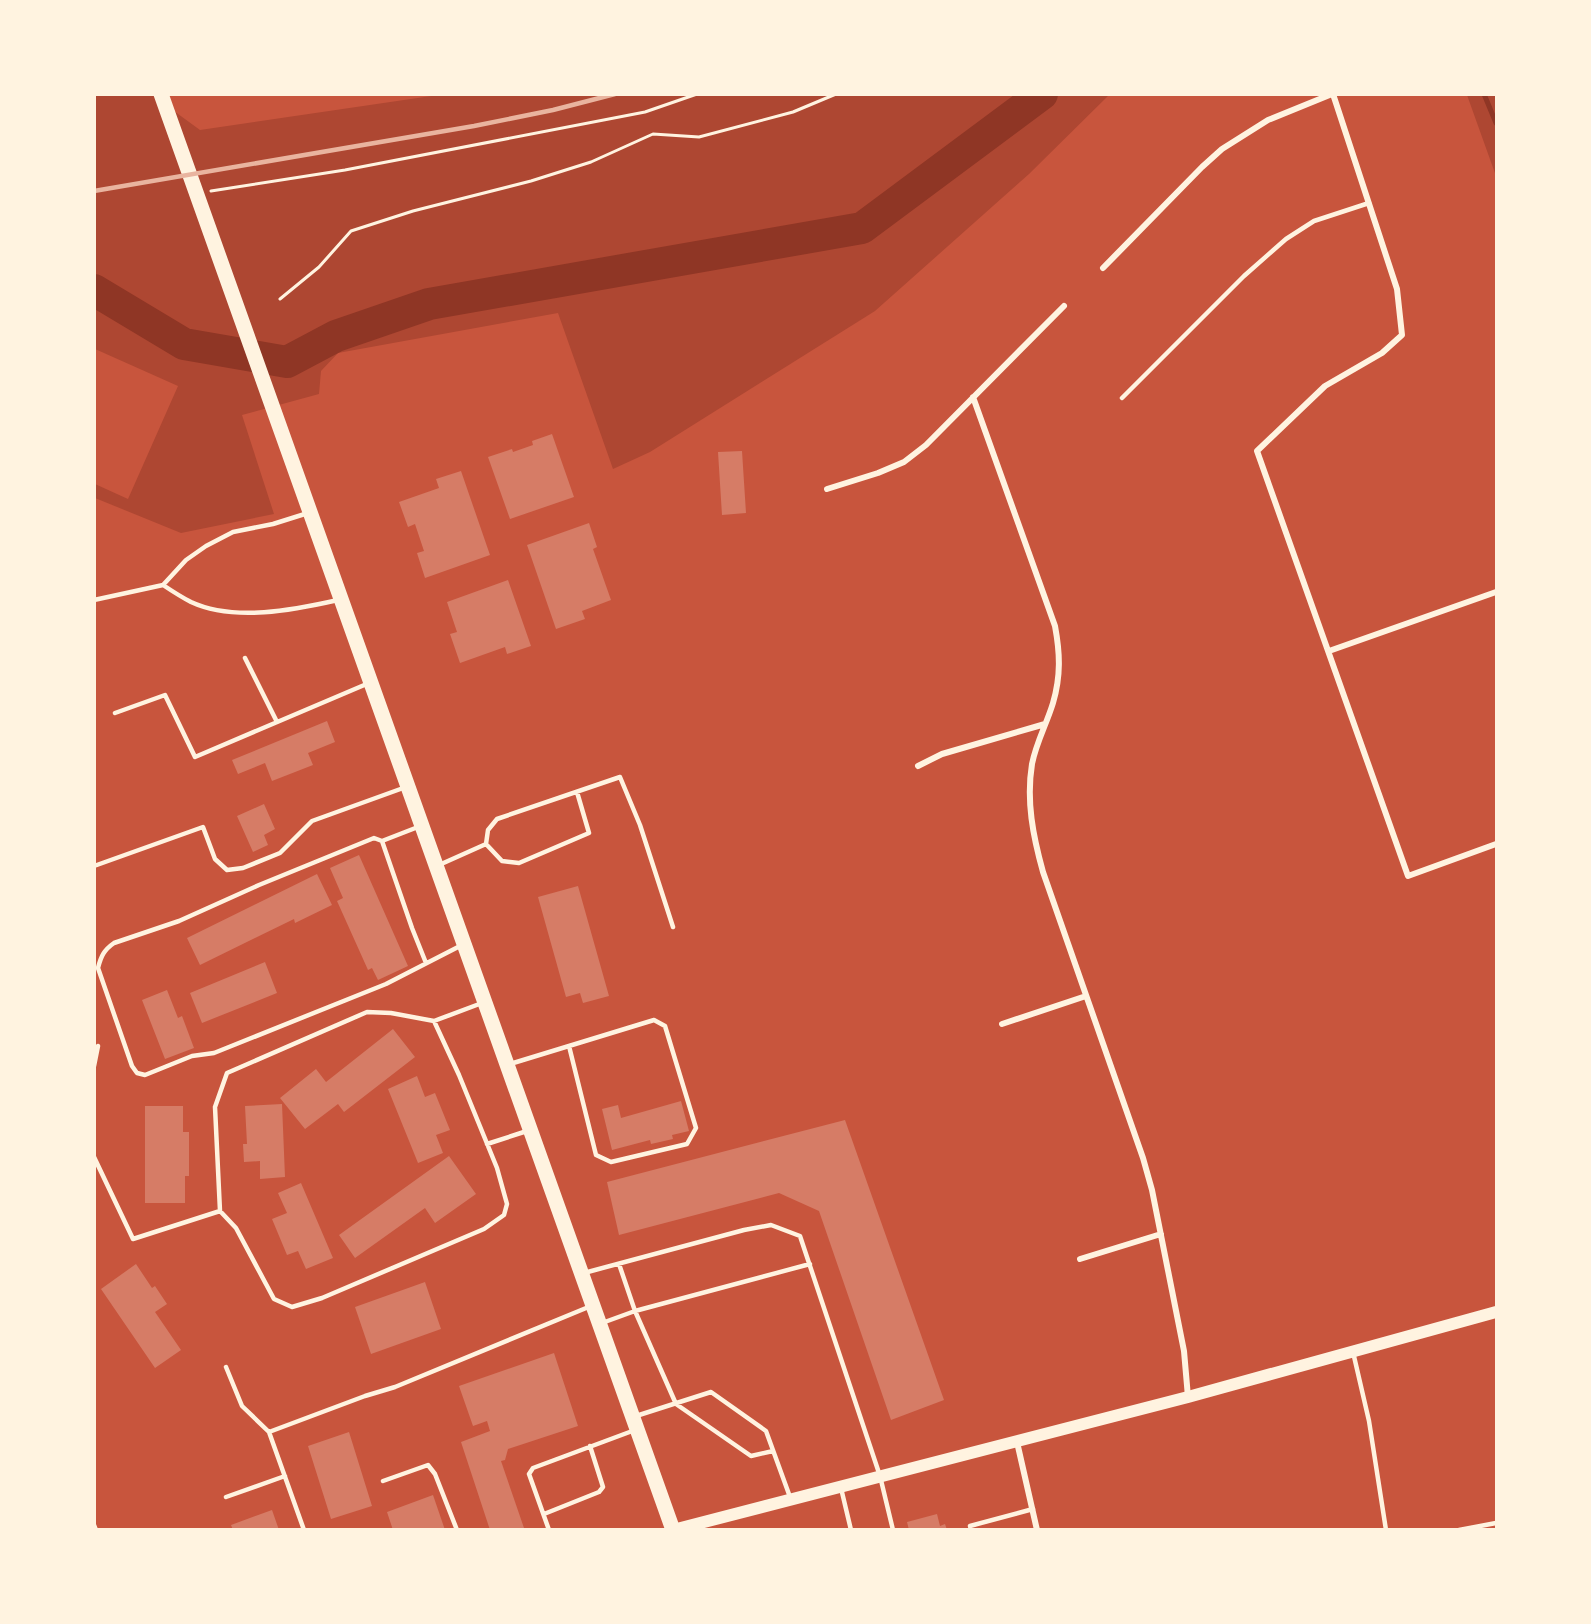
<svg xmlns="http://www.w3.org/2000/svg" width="1591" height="1624" font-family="'Varela Round',sans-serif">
	<rect width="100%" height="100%" fill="#c8553d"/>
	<path fill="#ae4732" d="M94,95H152L200,130L438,95H1109L1029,174L875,311L650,452L613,469L558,313L338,353L321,371L319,394L242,415L274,514L181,533L95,498V484L128,499L178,386L95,349Z
		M1467,95H1496V176Z"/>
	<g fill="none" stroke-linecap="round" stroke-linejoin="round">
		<path stroke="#8f3625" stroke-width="5" d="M1484,94L1496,123"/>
		<path stroke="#8f3625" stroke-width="32" d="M94,290L184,344L287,362L336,336L429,304L862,228L1042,94"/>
	</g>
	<path fill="#d67c66" d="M552,434L574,497L510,519L488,457L512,449L513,452L533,445L532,441Z
		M742,451L746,513L722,515L718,452Z
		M461,471L490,555L425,578L417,553L424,551L415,524L408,527L399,502L439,488L436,479Z
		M589,523L597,547L593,549L611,600L582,611L585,619L556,629L527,545Z
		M508,580L531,646L507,654L505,647L460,663L450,634L457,632L447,602Z
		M327,721L335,742L308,753L313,765L272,781L265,763L238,774L232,760Z
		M264,804L275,829L264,835L268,845L253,852L237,816Z
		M359,855L408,966L378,980L372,968L368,970L337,901L343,898L330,868Z
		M317,874L332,905L295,923L294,919L200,965L187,938Z
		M578,886L609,996L583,1003L580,993L566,997L538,897Z
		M265,962L277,993L202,1023L190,993Z
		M167,990L178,1018L182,1016L194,1048L165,1059L142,1000Z
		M393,1029L415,1057L344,1112L338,1104L305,1129L280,1098L316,1069L326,1082Z
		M417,1076L425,1097L435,1093L450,1130L436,1135L443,1153L418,1163L388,1089Z
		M681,1101L689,1131L672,1135L673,1139L651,1144L650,1140L612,1150L602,1109L618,1105L621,1118Z
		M282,1104L285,1177L260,1179V1161L244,1162L243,1144H247L245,1106Z
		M145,1106H183V1132H189V1176H185V1203H145Z
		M845,1120L944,1400L891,1420L819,1211L779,1193L619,1235L607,1182Z
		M449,1156L476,1194L435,1223L425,1208L355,1258L339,1235Z
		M301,1183L333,1258L306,1269L298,1251L287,1255L272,1219L287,1213L278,1193Z
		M136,1264L152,1288L155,1286L167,1304L155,1312L181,1350L155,1368L101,1289Z
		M425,1282L441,1329L371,1354L355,1307Z
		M554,1353L578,1426L508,1449L505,1460L501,1461L524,1528L490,1530L461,1442L490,1431L487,1421L473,1426L459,1386Z
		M349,1432L372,1506L331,1519L308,1446Z
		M433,1495L445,1530H393L387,1512Z
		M272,1510L279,1530H233L231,1525Z
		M937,1514L940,1526L945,1524L947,1530H909L907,1522Z"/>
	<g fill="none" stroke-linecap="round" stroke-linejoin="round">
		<path stroke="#fff3e0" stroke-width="3" d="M211,191L345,170L645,112L697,94
			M280,299L319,267L351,231L413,211L531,181L591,162L653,134L699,137L793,112L836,94"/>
		<path stroke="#fff3e0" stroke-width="4.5" d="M1122,398L1244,276L1286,239L1314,221L1369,203
			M308,513L273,524L233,532L206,546L186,560L163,585C172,591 181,597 191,602C234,622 294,610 338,600
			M94,600L163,585
			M245,658L277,722
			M115,713L165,695L195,757L369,683
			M418,827L382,841L374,838L259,885L179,921L114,943C104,950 101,956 98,968L132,1066L137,1073L145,1075L192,1056L214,1053L386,984L462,945
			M382,841L412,928L426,963
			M486,844L502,861L519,863L589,833L577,792
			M439,865L486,844L488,830L497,819L620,777L640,825L673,927
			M94,866L203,827L215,859L227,870L243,868L280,853L312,821L406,787
			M510,1064L654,1020L665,1026L696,1128L687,1144L611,1162L596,1155L569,1046
			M94,1066L98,1046
			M487,1144L527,1131
			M94,1157L133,1239L220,1211L215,1107L227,1073L367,1012L391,1013L434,1021L482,1003
			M220,1211L236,1228L274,1299L292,1307L322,1298L484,1229L504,1215L507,1204L497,1168L459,1075L434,1021
			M619,1264L635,1311L676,1404L751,1456L773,1451
			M584,1273L744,1230L771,1225L800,1236L880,1476L893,1530
			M602,1323L635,1311L810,1264
			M1353,1352L1369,1421L1386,1530
			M226,1367L242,1406L269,1432L304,1530
			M636,1416L711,1392L766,1431L790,1497
			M269,1432L365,1396L395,1387L591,1306
			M383,1481L428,1465L435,1474L457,1530
			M841,1488L851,1530
			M226,1497L285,1476
			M544,1514L599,1492L603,1487L590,1446
			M94,1525L96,1530
			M549,1530L529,1474L533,1468L635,1430
			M971,1530L970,1526L1033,1509
			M1459,1530L1496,1523"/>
		<path stroke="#fff3e0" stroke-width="6" d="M1333,94L1397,289L1402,335L1382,353L1325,386L1257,451L1408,876L1496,844
			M1103,268L1202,167L1222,149L1268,120L1332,94
			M973,397L1055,626C1060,653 1061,676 1053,703C1047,723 1036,743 1032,764C1026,801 1033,836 1043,872L1143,1158L1152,1190L1184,1351L1188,1397
			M827,489L878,473L904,462L926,445L1064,306
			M1329,651L1496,592
			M918,766L942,754L1045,724
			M1002,1024L1086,996
			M1080,1259L1161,1234
			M1017,1442L1037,1530"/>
		<path stroke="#fff3e0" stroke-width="12" d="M673,1530L1188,1397L1496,1312"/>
		<path stroke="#fff3e0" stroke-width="15" d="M161,94L673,1530"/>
		<path stroke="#e9b49f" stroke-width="4.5" d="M94,191L474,126L553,110L615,94"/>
	</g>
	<rect width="1591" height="1624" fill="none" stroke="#fff3e0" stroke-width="192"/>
</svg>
